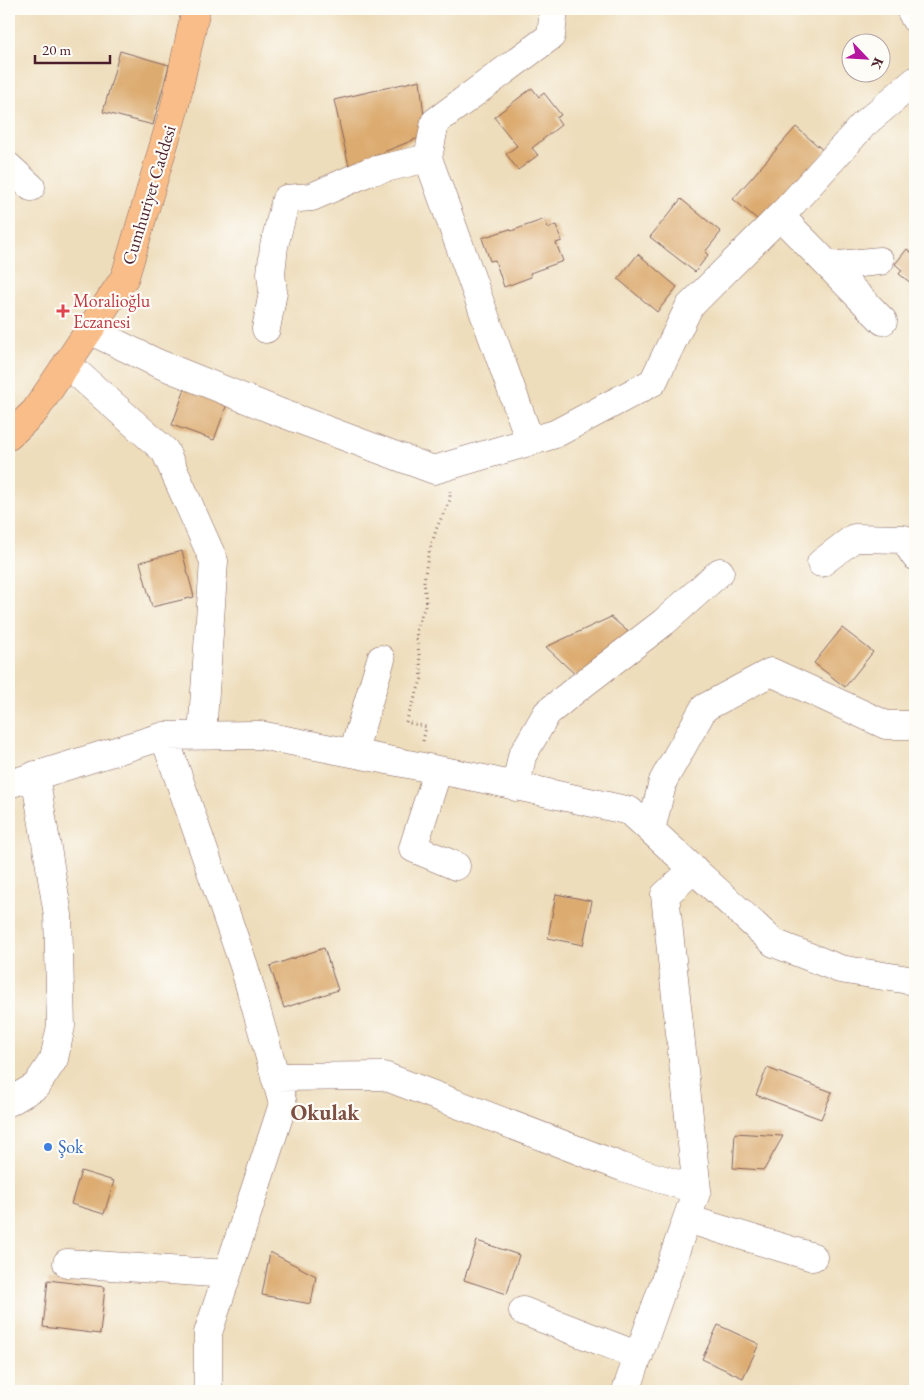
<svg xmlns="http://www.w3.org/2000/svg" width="924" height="1400" font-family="'EB Garamond',serif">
	<rect width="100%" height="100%" fill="#fdfcf7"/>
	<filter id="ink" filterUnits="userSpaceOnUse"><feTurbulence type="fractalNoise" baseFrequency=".02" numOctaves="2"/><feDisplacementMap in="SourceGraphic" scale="10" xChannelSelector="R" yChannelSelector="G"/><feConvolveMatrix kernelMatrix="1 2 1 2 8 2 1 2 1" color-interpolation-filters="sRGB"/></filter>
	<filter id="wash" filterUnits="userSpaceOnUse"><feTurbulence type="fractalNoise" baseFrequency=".0096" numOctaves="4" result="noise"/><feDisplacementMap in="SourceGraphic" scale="20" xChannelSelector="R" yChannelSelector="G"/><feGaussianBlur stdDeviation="1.12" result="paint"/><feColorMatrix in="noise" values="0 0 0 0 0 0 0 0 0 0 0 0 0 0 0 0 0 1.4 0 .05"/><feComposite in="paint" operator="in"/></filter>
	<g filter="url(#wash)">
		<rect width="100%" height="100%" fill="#edb"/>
		<g id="blocks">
			<path fill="#dcab70" d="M120,51L169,65L153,125L103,112Z
				M420,80L426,135L349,166L334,100Z
				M532,88L539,97L544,93L561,115L556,118L561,125L532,148L538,155L518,170L506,154L517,146L494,117Z
				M796,127L825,152L763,224L733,199Z
				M681,199L721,232L705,252L708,255L695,272L650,237Z
				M545,219L548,228L556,225L562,241L556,243L563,261L530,273L531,277L504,287L495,260L490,261L482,238L510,229L511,231Z
				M907,249L915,255V293L911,290L915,286L899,274L902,270L895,264Z
				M638,254L677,287L657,312L618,279Z
				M186,386L228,401L214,440L172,425Z
				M182,551L194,597L152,607L140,562Z
				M611,617L633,636L579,678L546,647Z
				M842,628L873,652L845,687L814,663Z
				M556,894L592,901L583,945L548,938Z
				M324,948L338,990L284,1008L270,966Z
				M767,1068L832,1092L821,1119L756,1095Z
				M735,1133L783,1136L764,1170L733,1168Z
				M81,1171L114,1181L104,1214L71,1204Z
				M477,1241L519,1255L507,1294L464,1280Z
				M270,1252L316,1276L311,1304L262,1295Z
				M48,1280L105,1287L100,1334L43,1327Z
				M718,1325L759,1344L743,1378L702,1359Z"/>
		</g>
	</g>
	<g filter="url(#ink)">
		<use href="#blocks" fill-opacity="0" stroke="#83625d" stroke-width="1"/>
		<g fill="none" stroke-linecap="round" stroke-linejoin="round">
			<defs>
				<path id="minor" d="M910,9L915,19
					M9,167L31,187
					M780,216L883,321
					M829,266L880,261
					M266,329L273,292L271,273L274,246L286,199L312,197L368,172L428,158
					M89,330L157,363L276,411L434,470L555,434L653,382L689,307L788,208L864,124L915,81
					M67,364L165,451L214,561L202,735
					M530,441L428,158L435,122L551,36L554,9
					M821,563L854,538L904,539L915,556
					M164,736L244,966L283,1104L208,1333V1391
					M353,753L381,659
					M438,770L413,848L456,866
					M9,784L164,736L260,735L484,779L630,811L774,943L840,969L915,981
					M516,787L522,756L547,713L574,691L664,622L720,572
					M651,830L663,781L704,708L771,672L886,725H915
					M275,1077L384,1076L622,1167L697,1190
					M9,1102L36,1086L54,1059L61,1026L58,915L35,775
					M687,1219L813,1257
					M67,1263L227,1274
					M523,1311L639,1356
					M626,1391L697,1190L665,895L694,869"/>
				<path id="major" d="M9,436L35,411L125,277L174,110L196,9"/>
			</defs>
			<use href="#minor" stroke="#83625d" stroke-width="29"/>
			<use href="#major" stroke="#83625d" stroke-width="29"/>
			<path stroke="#83625d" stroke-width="3" stroke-dasharray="1 4" stroke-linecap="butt" d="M423,741L426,727L406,722L422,678L416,631L426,603L424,581L428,556L437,527L450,500V491"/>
			<use href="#minor" stroke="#fff" stroke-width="28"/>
			<use href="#major" stroke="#f8bd89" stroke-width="28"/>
		</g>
	</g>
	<path fill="#e0444e" stroke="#fdfcf7" stroke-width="2" d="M60.5 303.5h5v5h5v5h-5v5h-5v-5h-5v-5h5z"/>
	<circle fill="#3f7fe0" stroke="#fdfcf7" stroke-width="2" cx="48" cy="1147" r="5"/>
	<g text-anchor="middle" stroke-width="4.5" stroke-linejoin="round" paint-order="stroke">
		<g font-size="18" fill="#4a1f2b" stroke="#fdfcf7">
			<text transform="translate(149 195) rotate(-73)" y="6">Cumhuriyet Caddesi</text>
		</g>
		<g font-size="18" fill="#be3a42" stroke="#fdfcf7" text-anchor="start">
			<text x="73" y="307">Moralioğlu<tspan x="73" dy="21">Eczanesi</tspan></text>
		</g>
		<g font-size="18" fill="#366cbe" stroke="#fdfcf7" text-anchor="start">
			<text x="58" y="1153">Şok</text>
		</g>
		<g font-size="22" font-weight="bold" fill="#7d5043" stroke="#fdfcf7">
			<text x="325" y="1120">Okulak</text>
		</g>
	</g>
	<rect width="924" height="1400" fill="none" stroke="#fdfcf7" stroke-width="30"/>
	<g transform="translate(866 58) rotate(115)"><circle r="24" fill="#fdfcf7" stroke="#b5a4a5"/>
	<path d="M0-4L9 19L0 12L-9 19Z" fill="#b5179e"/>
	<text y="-8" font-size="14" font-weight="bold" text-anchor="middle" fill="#4a1f2b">K</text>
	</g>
	<path d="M35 55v8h75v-8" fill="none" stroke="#4a1f2b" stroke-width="2.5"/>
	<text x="42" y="55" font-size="15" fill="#4a1f2b" stroke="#fdfcf7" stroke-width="4" paint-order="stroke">20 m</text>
</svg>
